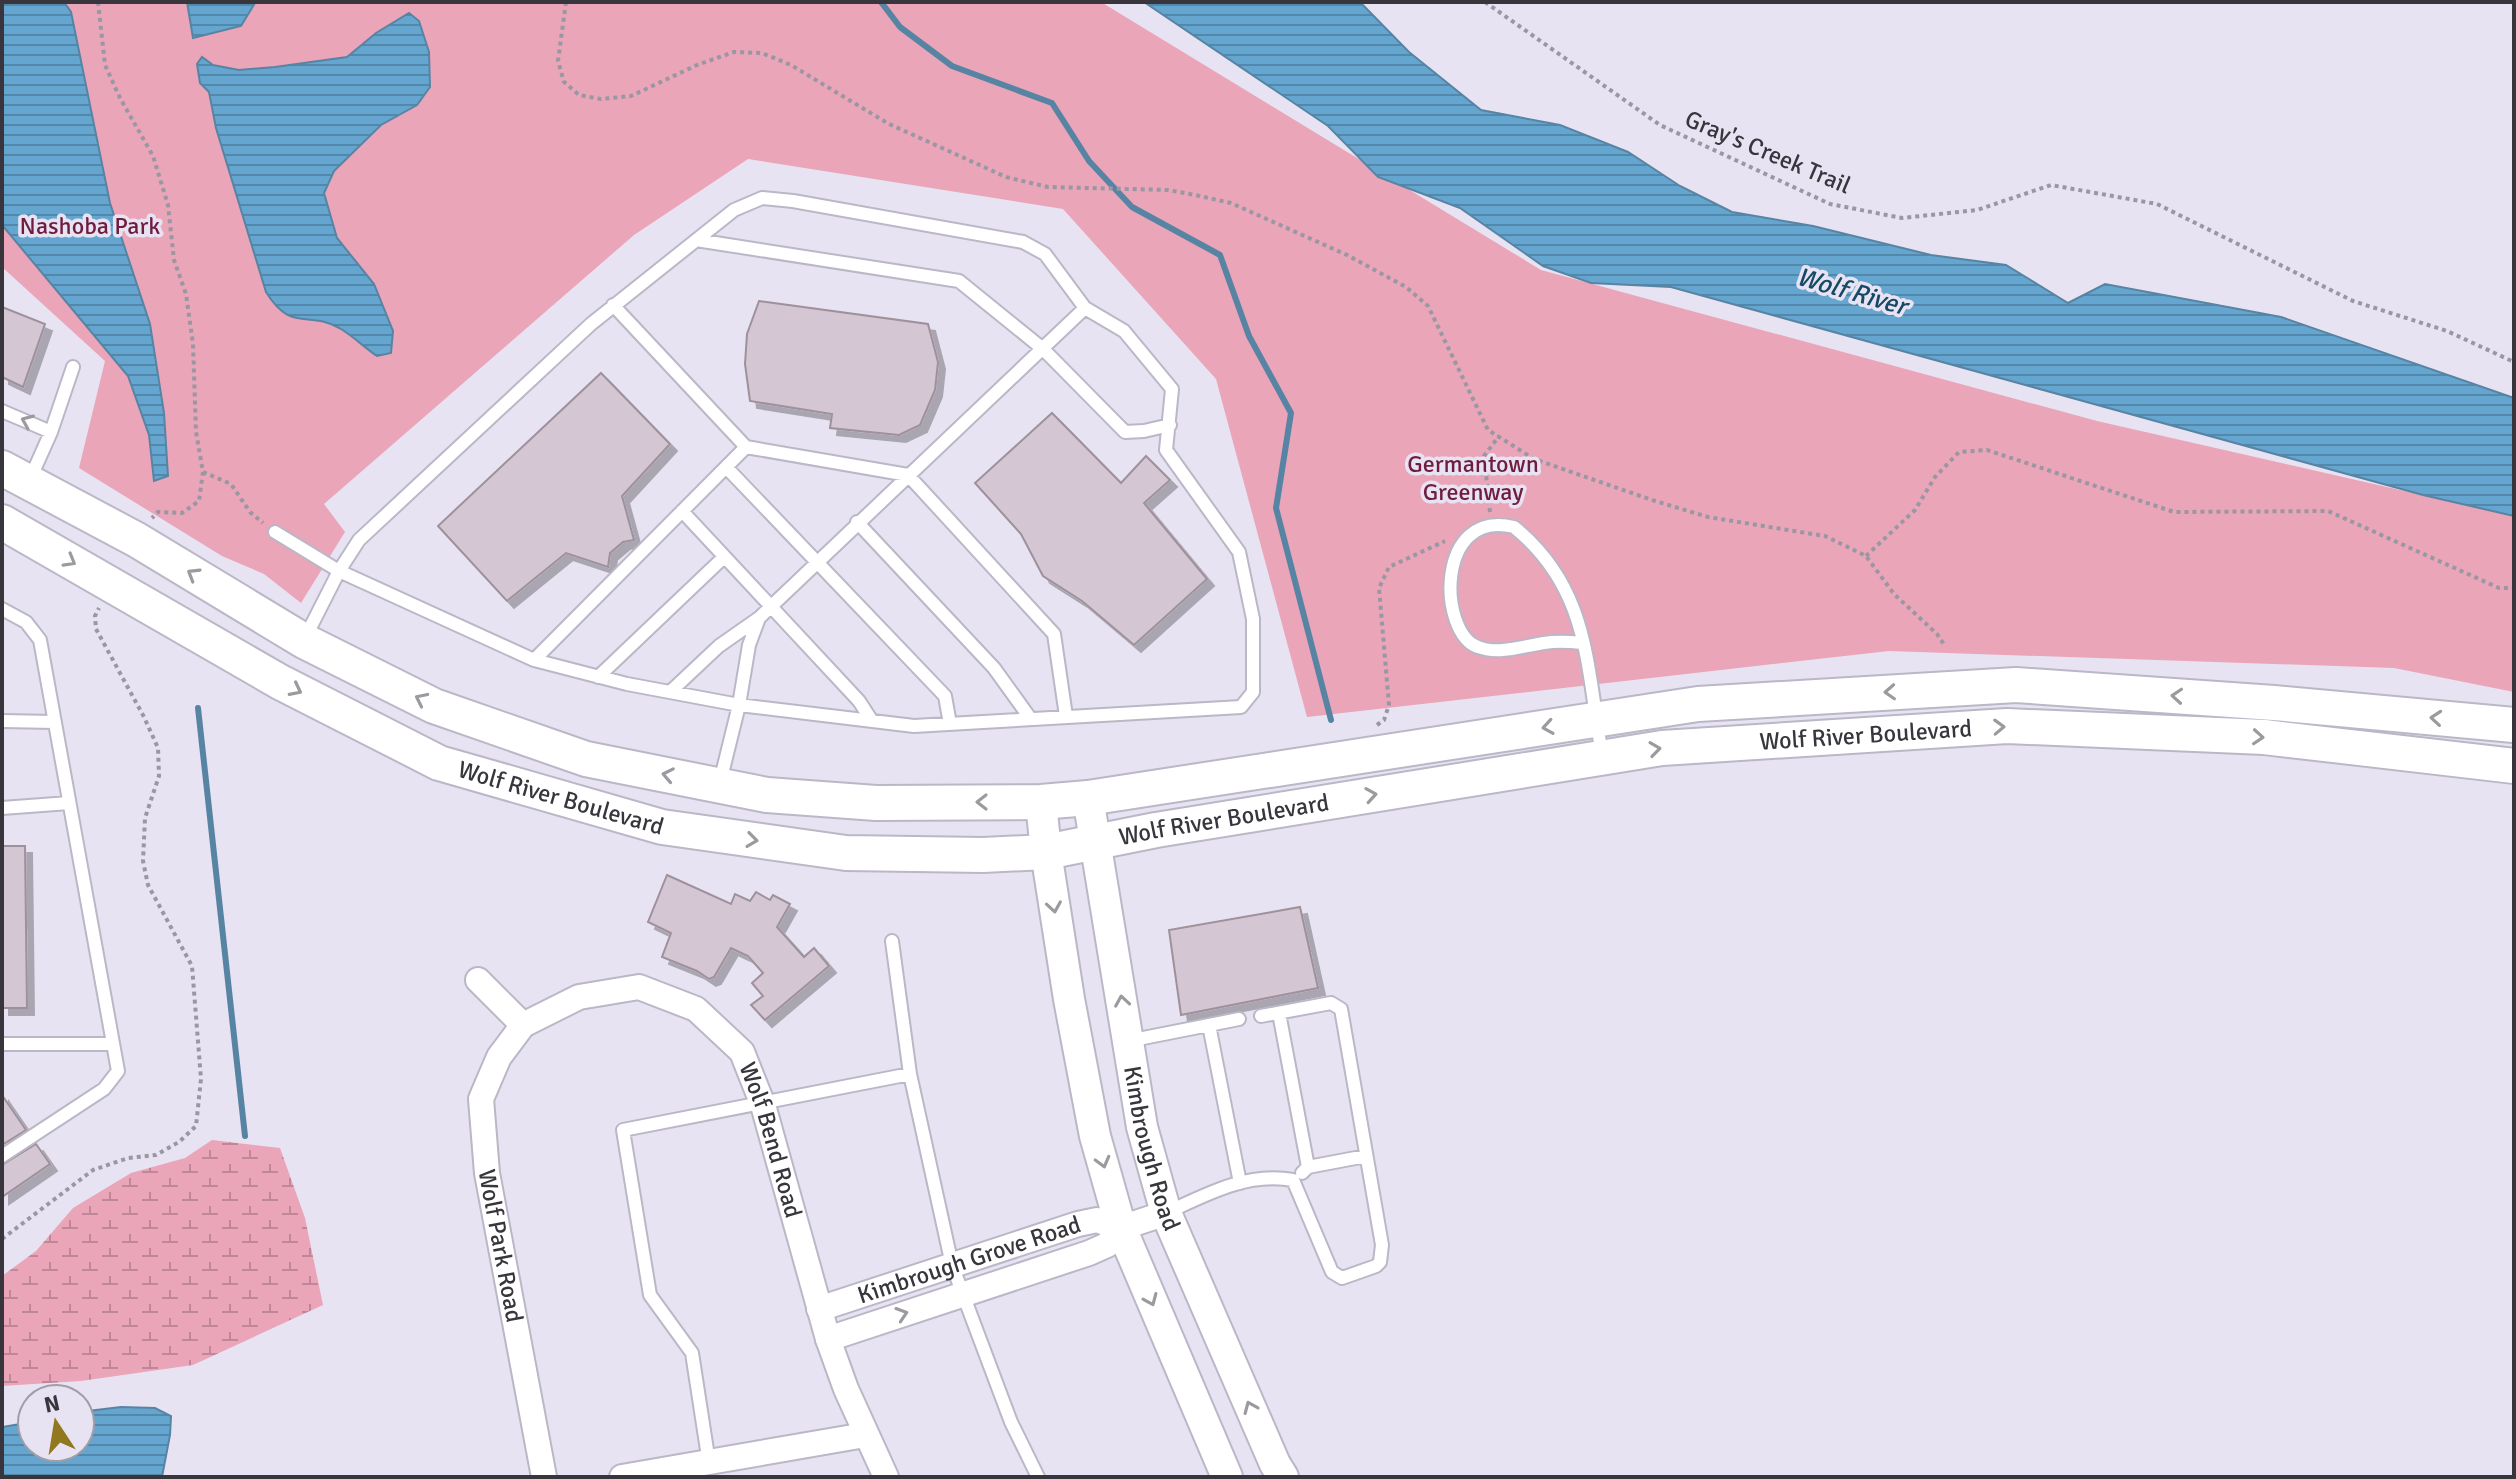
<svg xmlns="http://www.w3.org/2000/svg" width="2516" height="1479" font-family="Signika,sans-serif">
	<defs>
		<pattern id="wetland-marsh" width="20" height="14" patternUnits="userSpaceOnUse" patternTransform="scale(2)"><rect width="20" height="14" fill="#eaa5b8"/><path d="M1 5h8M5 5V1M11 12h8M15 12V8" fill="none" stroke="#bf8797"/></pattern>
		<pattern id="water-rules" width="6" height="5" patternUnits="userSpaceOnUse" patternTransform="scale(2)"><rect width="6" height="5" fill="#65a6d0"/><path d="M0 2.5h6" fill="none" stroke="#5488aa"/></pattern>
		<filter id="shadow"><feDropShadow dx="7" dy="7" stdDeviation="0" flood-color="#0004"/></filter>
	</defs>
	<rect width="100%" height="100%" fill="#e7e3f2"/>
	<path fill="#eaa5b8" d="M2,2H1101L1541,270L2097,421L2514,516V692L2394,668L1889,651L1307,717L1216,379L1063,209L748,159L634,235L324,504L345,532L301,603L264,574L222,556L79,468L105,361L2,267Z"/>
	<path fill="url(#wetland-marsh)" d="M212,1140L280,1148L305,1218L323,1305L193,1365L81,1381L2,1386V1276L36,1251L73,1208L131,1173L185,1158Z"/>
	<path fill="url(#water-rules)" stroke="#5884a4" stroke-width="2" d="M2,2H64L71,12L110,203L150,324L164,413L168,476L154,481L149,435L128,376L2,225Z
		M187,2H255V3L241,26L193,38Z
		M1144,2H1360L1409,52L1481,110L1560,125L1628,152L1680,186L1732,212L1813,226L1931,255L2006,265L2068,303L2105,284L2281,317L2514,398V516L2423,495L1671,287L1591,283L1543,266L1460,208L1378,177L1328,126Z
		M409,13L419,21L429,52L430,87L417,105L381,125L334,171L324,193L337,238L374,284L393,331L391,353L377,356C365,348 354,337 341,329C308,309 292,334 266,292L216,128L209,92L200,83L197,64L202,57L213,65L239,70L275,67L347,57L376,33Z
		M121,1407L155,1408L171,1416L170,1435L162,1477L2,1476V1427L32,1422V1447H80V1412Z"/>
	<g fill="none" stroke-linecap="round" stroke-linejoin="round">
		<path stroke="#5884a4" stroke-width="6" d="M881,2L900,27L952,66L1052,103L1089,161L1132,207L1220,255L1249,336L1291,413L1276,508L1331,720
			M198,708L245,1136"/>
	</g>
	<path fill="#d4c6d2" stroke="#9e919c" stroke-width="2" filter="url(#shadow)" d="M759,301L928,324L938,362L935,390L920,425L899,435L830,428L832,414L750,401L745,364L747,334Z
		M2,307L45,324L23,387L2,377Z
		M601,373L670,444L622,496L634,540L623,542L610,553L608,567L566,553L507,601L438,526Z
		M1052,413L1121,483L1146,456L1170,480L1144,503L1207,579L1134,645L1082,601L1043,576L1021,534L975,483Z
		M2,846H25L27,1008H2Z
		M667,875L731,904L735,894L750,901L756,892L770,900L773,895L790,904L777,927L804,957L814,948L829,966L765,1020L751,1005L763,996L752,983L763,973L748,956L731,948L714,977L709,979L697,971L662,957L671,933L648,922Z
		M1300,907L1318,988L1181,1015L1169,930Z
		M2,1095L26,1130L2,1145Z
		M36,1144L50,1164L2,1197V1165Z"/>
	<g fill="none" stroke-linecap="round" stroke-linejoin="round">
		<defs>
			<path id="service" d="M696,240L959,281L1043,349L1125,432L1144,431L1170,425
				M613,305L746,447L908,475L1054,634L1066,716
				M2,411L51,432
				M726,467L945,696L950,724
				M30,479L51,432L73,367
				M682,511L859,701L872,721
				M857,522L994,668L1030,718
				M275,532L339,571L534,660L627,684L739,705L914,726L1241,707L1253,692V619L1239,552L1166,450L1172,389L1124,331L1085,308L759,618L749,645L739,705L720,782
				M2,609L26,622L40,640L118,1071L104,1089L2,1156
				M305,638L339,571L359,540L591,324L734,210L762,198L793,201L1023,242L1045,254L1085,308
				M1583,643C1573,642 1562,641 1552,642C1528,644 1501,656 1478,647C1438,633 1435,508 1514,527C1590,589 1586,666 1602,754
				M534,660L746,447
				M598,677L724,557
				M670,692L719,646L759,618
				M2,721L55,722
				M2,808L69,803
				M892,941L910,1074L952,1265L1011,1422L1038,1477
				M1279,1013L1308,1167
				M1209,1025L1240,1183
				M1128,1041L1239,1019
				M2,1044H113
				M1302,1173L1308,1167L1366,1156
				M1166,1213C1207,1194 1247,1172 1293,1180L1332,1272L1342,1278L1376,1266L1380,1262L1382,1245L1341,1009L1331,1003L1261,1016
				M709,1463L692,1353L650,1295L623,1130L910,1074"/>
			<g id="minor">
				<path id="s1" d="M478,980L523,1025L579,997L639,987L696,1009L742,1052L763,1105L828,1339L846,1389L886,1477"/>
				<path id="s2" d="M523,1025L499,1057L481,1099L487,1173L544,1477"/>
				<path d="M1121,1228L1166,1213"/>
				<path id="s3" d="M819,1309L1078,1224L1097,1220L1121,1228L1107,1245L1089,1253L828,1339"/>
				<path d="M622,1477L865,1435"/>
			</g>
			<g id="tertiary">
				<path id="s4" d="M1088,798L1142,1127L1166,1213L1275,1464L1283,1477"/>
				<path d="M1041,802L1046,852L1069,999L1095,1136L1121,1228L1227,1477"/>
			</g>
			<g id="secondary">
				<path d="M2,468L137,540L304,641L434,706L586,759L767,795L876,803L1041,802L1088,798L1698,704L2016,685L2274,703L2514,725"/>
				<path id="s5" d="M2,522L280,682L439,763L662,827L846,853L983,855L1046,852L1156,830L1662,748L2007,726L2264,737L2514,766"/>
			</g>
		</defs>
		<use href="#service" stroke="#bbb7c6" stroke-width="16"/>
		<use href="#minor" stroke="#bbb7c6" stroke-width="28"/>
		<use href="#tertiary" stroke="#bbb7c6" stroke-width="34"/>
		<use href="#secondary" stroke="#bbb7c6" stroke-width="38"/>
		<path stroke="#9a97a2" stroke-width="4" stroke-dasharray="4 4" stroke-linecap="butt" d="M98,2L105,65L120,98L153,156L168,205L174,260L186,294L193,344L196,432L203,472L199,501L182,513L158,512L152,518
			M566,2L558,61L564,82L579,95L601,99L631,96L697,65L734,52L762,53L791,65L889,124L1006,177L1048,187L1168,190L1195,195L1231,203L1347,255L1406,287L1428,306L1488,430L1534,459L1652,500L1708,517L1825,536L1866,556L1894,594L1937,634L1945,646
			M1485,2L1660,125L1830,204L1902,218L1977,210L2051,185L2157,204L2353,301L2447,331L2514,362
			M203,472L231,484L250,512L263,523
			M1490,512L1484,456L1499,436
			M1866,556L1915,510L1935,477L1959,452L1987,450L2174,512L2328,511L2499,588H2514
			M1377,725L1384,720L1389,705L1379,588L1389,567L1445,541
			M2,1239L93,1170L128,1158L156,1155L179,1142L196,1126L201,1079L192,966L148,885L143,861L145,818L159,776L158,748L144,717L96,629L95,616L99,608"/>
		<use href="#service" stroke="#fff" stroke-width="12"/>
		<use href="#minor" stroke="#fff" stroke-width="24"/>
		<use href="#tertiary" stroke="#fff" stroke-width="30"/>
		<use href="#secondary" stroke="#fff" stroke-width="34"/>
	</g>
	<defs><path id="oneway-chevron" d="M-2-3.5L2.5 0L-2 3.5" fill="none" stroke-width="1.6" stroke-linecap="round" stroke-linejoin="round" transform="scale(2)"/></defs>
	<g stroke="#9c9a9e">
		<use href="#oneway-chevron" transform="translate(27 421) rotate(-157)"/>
		<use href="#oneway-chevron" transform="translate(70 561) rotate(30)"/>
		<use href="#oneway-chevron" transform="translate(193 574) rotate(-149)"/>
		<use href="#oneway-chevron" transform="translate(296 690) rotate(27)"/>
		<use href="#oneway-chevron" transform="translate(1890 692) rotate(177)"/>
		<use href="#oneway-chevron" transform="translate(2177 696) rotate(-176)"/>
		<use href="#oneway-chevron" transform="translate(421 699) rotate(-154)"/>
		<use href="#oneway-chevron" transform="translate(2436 718) rotate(-175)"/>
		<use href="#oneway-chevron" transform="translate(1548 727) rotate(171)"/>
		<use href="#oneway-chevron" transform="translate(1999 727) rotate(-2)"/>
		<use href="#oneway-chevron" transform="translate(2258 737) rotate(4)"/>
		<use href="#oneway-chevron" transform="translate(1655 749) rotate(-8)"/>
		<use href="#oneway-chevron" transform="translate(668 775) rotate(-169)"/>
		<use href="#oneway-chevron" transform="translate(1371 795) rotate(-9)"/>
		<use href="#oneway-chevron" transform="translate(982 802) rotate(180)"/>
		<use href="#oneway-chevron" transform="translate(752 840) rotate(8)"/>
		<use href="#oneway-chevron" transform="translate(1054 907) rotate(81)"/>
		<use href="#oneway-chevron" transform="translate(1122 1001) rotate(-99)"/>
		<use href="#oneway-chevron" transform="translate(1103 1162) rotate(75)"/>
		<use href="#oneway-chevron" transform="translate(1151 1300) rotate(67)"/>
		<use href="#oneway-chevron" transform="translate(902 1314) rotate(-18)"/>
		<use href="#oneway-chevron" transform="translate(1250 1407) rotate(-113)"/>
	</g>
	<g text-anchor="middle" stroke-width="7" stroke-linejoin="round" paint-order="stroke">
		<g font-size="24" fill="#38363c" stroke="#e7e3f2">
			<text transform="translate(1768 152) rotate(23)" y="8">Gray's Creek Trail</text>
			<text dy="8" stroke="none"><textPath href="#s5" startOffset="1946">Wolf River Boulevard</textPath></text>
			<text dy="8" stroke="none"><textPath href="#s5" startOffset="626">Wolf River Boulevard</textPath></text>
			<text dy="8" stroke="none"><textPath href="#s5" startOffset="1298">Wolf River Boulevard</textPath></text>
			<text dy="8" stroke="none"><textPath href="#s1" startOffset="404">Wolf Bend Road</textPath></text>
			<text dy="8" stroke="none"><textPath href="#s4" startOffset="356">Kimbrough Road</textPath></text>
			<text dy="8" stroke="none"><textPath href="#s2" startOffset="234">Wolf Park Road</textPath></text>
			<text dy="8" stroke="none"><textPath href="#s3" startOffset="158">Kimbrough Grove Road</textPath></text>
		</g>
		<g font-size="24" fill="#701c3e" stroke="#e7e3f2">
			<text x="90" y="234">Nashoba Park</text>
			<text x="1473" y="472">Germantown<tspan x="1473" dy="28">Greenway</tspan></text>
		</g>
		<g font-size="26" font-style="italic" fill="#164966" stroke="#e7e3f2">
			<text transform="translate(1852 291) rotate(16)" y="9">Wolf River</text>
		</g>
	</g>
	<rect width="2516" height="1479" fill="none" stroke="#38363c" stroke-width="8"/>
	<g transform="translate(56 1423) rotate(348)"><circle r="38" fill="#e7e3f2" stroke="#a19ea9" stroke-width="2"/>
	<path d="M0-6L14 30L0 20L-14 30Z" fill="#91781e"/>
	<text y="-12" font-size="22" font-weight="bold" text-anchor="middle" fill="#38363c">N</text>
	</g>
</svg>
